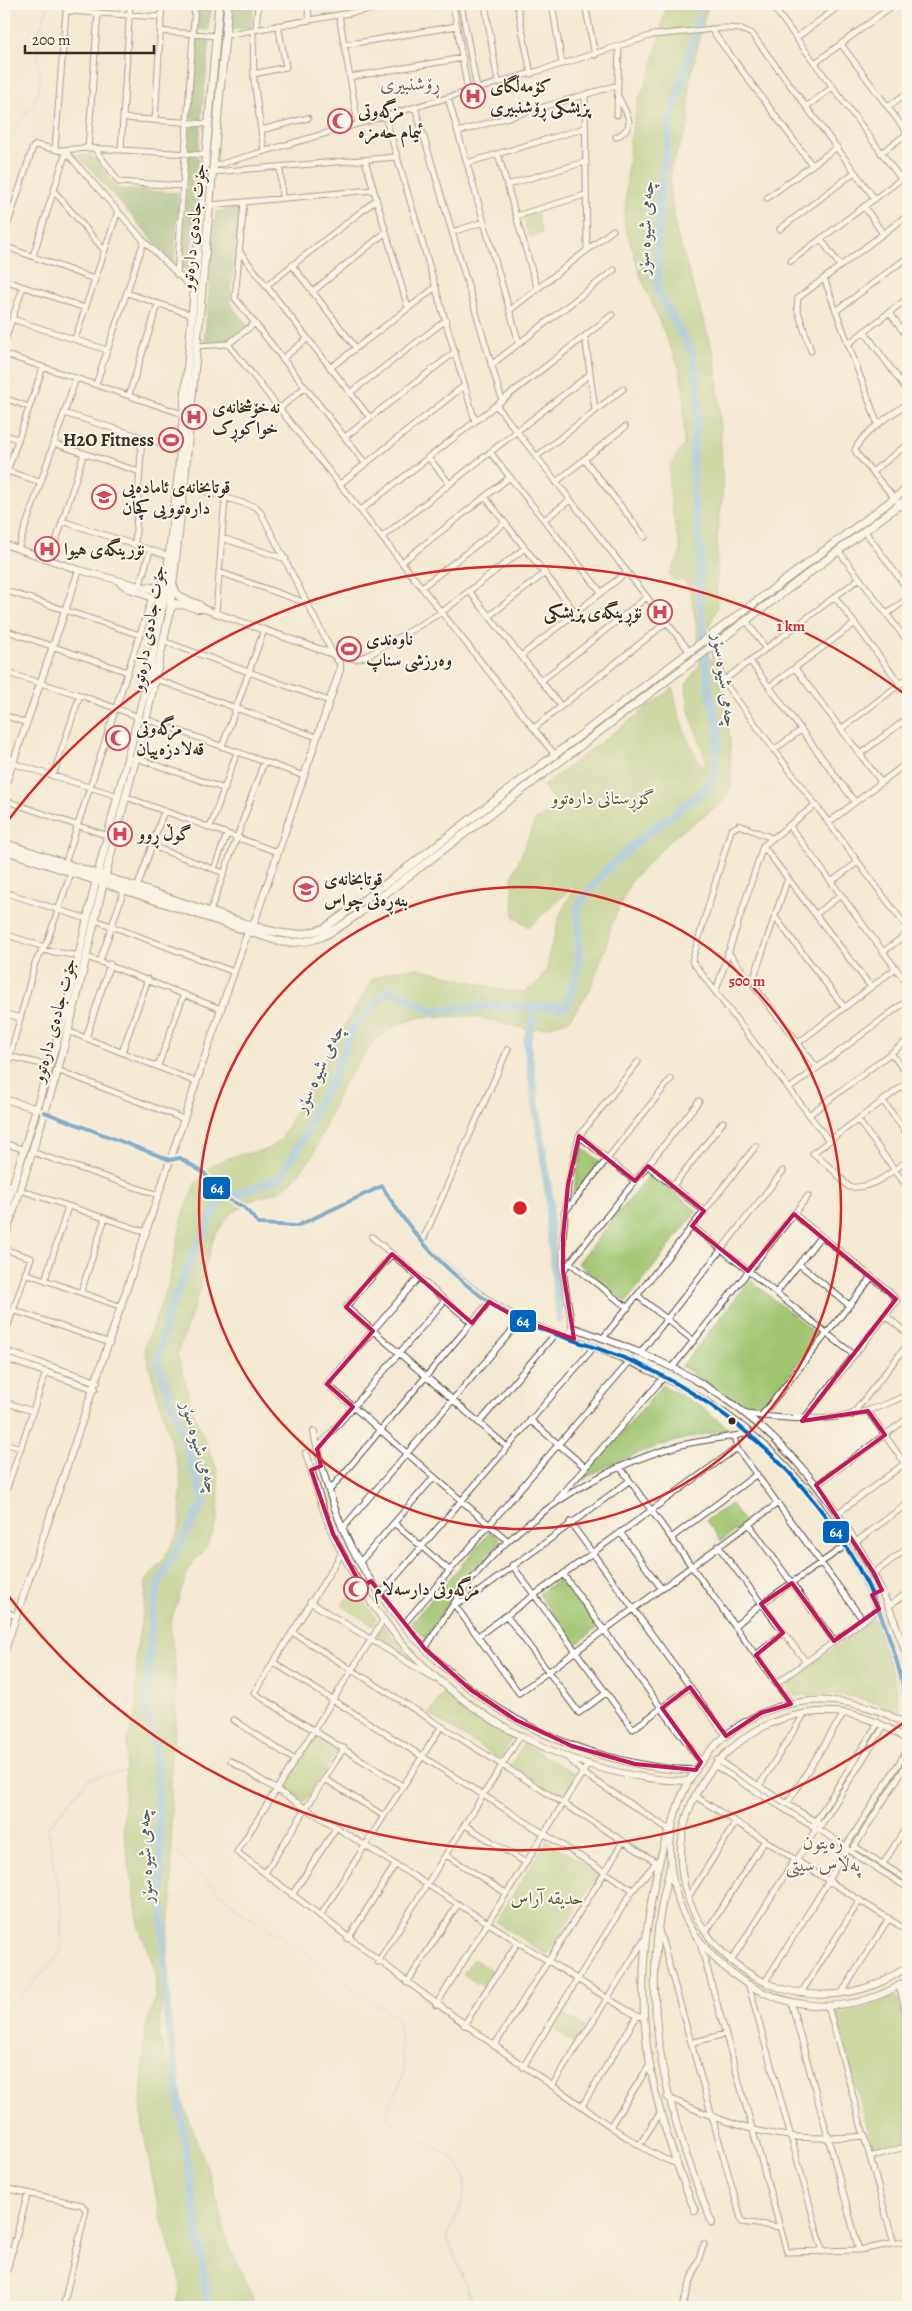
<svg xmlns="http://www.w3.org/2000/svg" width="912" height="2311" font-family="Alegreya,Amiri,serif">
	<rect width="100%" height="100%" fill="#fbf7ec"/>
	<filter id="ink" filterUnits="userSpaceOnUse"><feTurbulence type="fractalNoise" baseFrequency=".02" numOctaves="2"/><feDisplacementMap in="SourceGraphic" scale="10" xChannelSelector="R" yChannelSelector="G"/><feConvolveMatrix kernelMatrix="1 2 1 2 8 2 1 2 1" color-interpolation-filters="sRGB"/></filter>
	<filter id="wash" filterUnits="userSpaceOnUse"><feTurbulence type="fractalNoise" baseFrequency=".0096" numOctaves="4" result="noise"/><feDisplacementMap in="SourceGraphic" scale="20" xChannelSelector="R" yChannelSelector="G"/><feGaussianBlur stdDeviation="1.12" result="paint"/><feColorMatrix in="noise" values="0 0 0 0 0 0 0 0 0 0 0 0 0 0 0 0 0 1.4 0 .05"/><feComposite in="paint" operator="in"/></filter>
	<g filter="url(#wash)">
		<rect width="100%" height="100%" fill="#f4e9d2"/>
		<path fill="#9fc46e" stroke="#6d7746" d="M667,4H708L689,83V124L670,170V193L676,231L715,358L719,399L723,490L717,538V609L708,628L709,657L716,665L726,708L730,739L731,788L723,802L672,838L631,881L611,925L606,947L589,992L568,1021L542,1028L527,1029L472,1016L420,1017L398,1025L377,1038L343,1084L312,1157L294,1179L279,1191L253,1200L229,1215L214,1237L195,1304L177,1354L195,1417L217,1469L219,1492L218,1519L207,1546L188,1570L170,1624L175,1664L176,1726L171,1757L172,1901L158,2035L214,2187L228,2243L257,2307H175L181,2283L159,2211L143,2129L141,2102L145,2030L155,1998L156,1972L140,1930L123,1827L127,1742L137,1709L136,1651L145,1601L146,1581L164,1559L176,1537L180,1526L181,1504L180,1473L144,1348L168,1286L183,1215L196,1182L213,1164L237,1155L266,1150L281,1140L300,1101L372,980L391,971L418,968L507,991L524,992L540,982L547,969L550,950L561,913L577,883L529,927L514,917L512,877L535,821L558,805L543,786L673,688C678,717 687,746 705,769L706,760L689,710L686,685L700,664L698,635L690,588L683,580H674L669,575L681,552L673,517L669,485L670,466L684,445V396L680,370L641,277L624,222L630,141L638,101L651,72Z
			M536,211L542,233L529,237L523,215Z
			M583,1148L600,1162L572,1197Z
			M650,1174L697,1211L626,1302L578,1263Z
			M750,1280L819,1336L761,1411L739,1405L682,1366Z
			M663,1385L703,1408L729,1429C674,1440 629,1452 580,1481Z
			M731,1504L745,1523L721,1541L706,1520Z
			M491,1531L501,1541L455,1593L425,1639L411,1623Z
			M561,1578L598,1627L575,1645L539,1594Z
			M357,1592L376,1618L373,1625L342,1606L346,1599Z
			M874,1619L891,1666L901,1714C868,1696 832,1691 794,1696L785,1684Z
			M383,1626L410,1657V1660L376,1639Z
			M444,1692L512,1738L500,1759L429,1714Z
			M315,1736L337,1750L305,1801L283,1787Z
			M524,1744L576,1775L563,1797L511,1765Z
			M547,1841L598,1873L547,1955L496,1922Z
			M473,1959L495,1973L485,1988L463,1974Z
			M897,1996L908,2036V2141L874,2151L836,2014L867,2008Z
			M561,2013L584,2027L574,2043L552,2029Z"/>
		<path fill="#7faa61" stroke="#5d6a40" d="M199,4H212L208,30L197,29Z
			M234,4H254L251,28L232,30Z
			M197,38L210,40L201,120L191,118Z
			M191,125L201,126L198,151L189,150Z
			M77,154L92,155L118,189L179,193L174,264Z
			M189,156L199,157L189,273L182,267Z
			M239,208L230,303L248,326L230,341L204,344L216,212Z"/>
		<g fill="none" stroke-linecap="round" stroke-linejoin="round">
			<path stroke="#70b2e5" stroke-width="1" d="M4,145L34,102L41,81L38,59L39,32L49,4
				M160,1837L239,1910L284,1938L398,2020L404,2070L399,2087L385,2115C393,2122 400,2130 409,2135C433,2149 472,2157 464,2194C461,2208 453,2223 447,2237L475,2307
				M4,2014L62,1951V1906L47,1828L90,1778L126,1771L156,1752"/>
			<path stroke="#70b2e5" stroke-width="8" d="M701,8V4
				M536,1007L527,1042L550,1203L549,1220L560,1319
				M208,2307L167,2014L156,1752L146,1711L152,1613L159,1583L204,1501L158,1361L167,1317L191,1258L220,1200L280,1178L306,1134L317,1104L330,1086L353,1027L390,989L432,1011L487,1006L566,1007L579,962L578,905L607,869L638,841L705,790L716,772L718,727L709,692L706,665L699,591L701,552L694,502L693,453L699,402L694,356L657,290L659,201L670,124L699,18"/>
		</g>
	</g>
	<g filter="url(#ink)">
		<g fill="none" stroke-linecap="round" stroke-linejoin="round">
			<defs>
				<path id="minor" d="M307,4L310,20
					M453,4L468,92
					M461,4L477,89
					M485,4L498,83
					M517,4L531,74
					M552,4L562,64
					M585,4L595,55
					M771,4L901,179
					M777,12L788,4
					M339,15L358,124
					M256,29L258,4
					M711,29L812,165
					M253,30L254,81L264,151
					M160,31L217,36
					M225,35L400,4
					M796,38L842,4
					M841,44L908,134
					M344,45L457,26
					M815,63L895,4
					M254,74L286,67L278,25
					M350,77L463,58
					M585,95L587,250
					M448,98L519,343
					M415,107L502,400
					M806,107L833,87
					M888,107L908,92
					M617,115L619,46
					M385,116L475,421
					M123,118L209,124
					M155,120L162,4
					M261,130L308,118
					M458,132L618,85
					M616,137C639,126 626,114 619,98
					M55,148L66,11L161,17
					M88,148L98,13
					M95,149L119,182L183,186
					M61,150L88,148L206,155
					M121,150L130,4
					M881,153L908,133
					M498,154L537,288
					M365,160L408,308
					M467,163L585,128
					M214,166L562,64L653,35L724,28L741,29L752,34L875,199
					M280,167L282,198
					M213,172L397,157
					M507,185L585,162
					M54,191L104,250
					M767,198L837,147
					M244,202L235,298L365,463
					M210,205L373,190
					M864,206L883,234
					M516,216L585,195
					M780,229L855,172
					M452,232L484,222
					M4,236L33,147L36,145L66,152L144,241L194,290
					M821,239L840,266
					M4,246L94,279
					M239,251L370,418
					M33,256L66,152
					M791,261L908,174
					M292,265L356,348
					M177,275L195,4
					M824,278L878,425
					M4,280L85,308
					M266,286L376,200
					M312,292L386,232
					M127,293L192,315
					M510,310L613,230
					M836,311L908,257
					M889,312L908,338
					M12,319L107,350
					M864,331L908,392
					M585,336L595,410
					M75,339L118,211
					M4,343L23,287
					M228,344L555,755
					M848,344L908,298
					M196,346L228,344L254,324
					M811,351L797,308L798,298L908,215
					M4,354L183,414
					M282,359L307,339
					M491,365L614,270
					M330,368L436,287
					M96,384L144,241
					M350,393L446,320
					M129,395L158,304
					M4,398L29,407
					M908,403C893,414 862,432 855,450L857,454L908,514
					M496,405L690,652
					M279,409L305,387
					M64,413L180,449
					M4,435L18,439
					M345,437L455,352
					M53,443L140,472
					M490,452L601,592
					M428,457L450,484
					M536,457L623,389
					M584,459L645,537
					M7,471L40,482
					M872,472L908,444
					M4,481L43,367
					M556,482L625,427
					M340,484L465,385
					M184,485L256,507L260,511L333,654L356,659L367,656L442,612L525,548
					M485,497L575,612
					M361,510L612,315
					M544,520L570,500
					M62,521L169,556
					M864,530L908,590
					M382,537L590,374
					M222,538L286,559
					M135,544L142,437
					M18,549L76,378
					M838,550L908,642
					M50,560L84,453
					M402,562L510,477
					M219,572L309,604
					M140,585L150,550
					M422,587L505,523
					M4,590L140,635
					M469,591L561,706
					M835,597L900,684
					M216,613L225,498
					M887,614L908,598
					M489,616L545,573
					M746,620L766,649
					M4,630L128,672
					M163,641L329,701
					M714,644L723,681L908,929
					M521,656L627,572
					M750,661L855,802
					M795,668L881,782
					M4,672L80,695L139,717
					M155,679L317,737
					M541,681L647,597
					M723,681L860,578
					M769,687L854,624
					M4,715L26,723
					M146,719L304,776
					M534,728L667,622
					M841,729L908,678
					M222,747L264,630
					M774,750L801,730
					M860,754L908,718
					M4,756L13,759
					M136,758L225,789
					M12,763L118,796
					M53,776L80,695
					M126,797L277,852
					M4,800L108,836
					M828,823L908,762
					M789,825L908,985
					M210,828L237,752
					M772,838L739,825L731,830L692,961L829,1141
					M152,846L224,873
					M763,846L871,987
					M65,864L152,597
					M214,869L227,834
					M831,882L858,862
					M137,888L164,811
					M4,892L87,919
					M210,912L264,762
					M816,914L841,895
					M775,917L844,1007
					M95,920L234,972
					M4,934L44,947
					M41,950L80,956
					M728,952L817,1068
					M883,952L908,933
					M87,957L221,1009
					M100,961L124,890
					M752,983L788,878
					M716,991L763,846L815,805
					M4,1013L20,1018
					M68,1031L196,1082
					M86,1038L110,964
					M798,1043L896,968
					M122,1052L148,979
					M891,1053L908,1075
					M4,1055L50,1066
					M158,1066L184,994
					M57,1070L184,1119
					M4,1078L35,963L47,942L71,873
					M908,1082L813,1153L834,1171L849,1187C874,1189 888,1174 908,1160
					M789,1089L908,1000
					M883,1101L908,1135
					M44,1112L170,1160L180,1158L204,1173L225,1198L244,1207L259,1224L297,1226L382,1186C425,1257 488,1313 569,1338
					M809,1115L908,1040
					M858,1120L908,1188
					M579,1136L635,1181
					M4,1143L25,1150
					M32,1152L158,1195
					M648,1166L704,1211
					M4,1183L13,1186
					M673,1186L723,1122
					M20,1190L146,1232
					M564,1213L671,1079
					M794,1214L889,1291L897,1301L803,1420
					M692,1226L854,1355
					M372,1237L472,1323
					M422,1242L508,1049
					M4,1249L31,1258L4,1337
					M392,1254L346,1307L507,1447
					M570,1263L628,1308
					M799,1264L849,1305
					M563,1271L699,1101
					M25,1273L122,1307
					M419,1277L327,1384L508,1541
					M45,1280L68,1207
					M81,1292L105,1218
					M776,1293L821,1236
					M638,1296L694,1341
					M13,1310L110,1343
					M886,1316L908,1334
					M572,1327L563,1271V1237L568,1185L579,1136L638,1062
					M603,1338L756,1146
					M640,1353L783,1171
					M672,1368L808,1196
					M4,1402L32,1411
					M868,1411L905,1464
					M746,1414C806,1422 853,1423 908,1394
					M852,1415L908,1344
					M761,1416L872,1277
					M530,1420L585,1467
					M479,1423L555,1334
					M734,1436L737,1448L863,1620
					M4,1443L21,1448
					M317,1449L445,1300
					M620,1467L791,1704
					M629,1481L470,1598L454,1604L519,1693L778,1503
					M816,1485L908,1418
					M329,1491L489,1302
					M4,1497L46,1372
					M557,1500L664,1377
					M838,1513L908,1461
					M570,1522L726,1736
					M394,1523L450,1571
					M749,1524L834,1641
					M343,1528L521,1320
					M620,1532L661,1588
					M671,1538L757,1474
					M856,1542L908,1503
					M718,1546L806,1662
					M342,1553L254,1693L403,1786
					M360,1562L434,1477
					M512,1565L633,1729L690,1687
					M874,1573L908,1548
					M563,1574L701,1762
					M380,1595L594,1347
					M310,1602L435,1679
					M889,1606L908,1592
					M4,1611L16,1616
					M506,1615L579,1713L606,1693
					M384,1619L237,1852C346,1935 453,2019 566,2095C595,2115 644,2153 675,2163
					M403,1625L631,1360
					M735,1626L761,1604L845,1546
					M292,1632L656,1862
					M908,1635L902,1640L908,1648
					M478,1636L737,1448
					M425,1649C438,1628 450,1607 465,1588C518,1519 597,1468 681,1445C703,1440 726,1438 749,1433
					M756,1655L783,1633
					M273,1662L633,1890
					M777,1683L879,1609
					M234,1720L295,1760
					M908,1749L845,1848L908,1888
					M569,1758L583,1773L670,1830
					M717,1760L818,1823
					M231,1761L607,1998L637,2016L644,2017
					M714,1765L818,1830L884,1726
					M325,1779L384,1816
					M759,1786L805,1713
					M695,1796L908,1931
					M787,1804L844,1713
					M465,1825L526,1863
					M812,1827L878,1723
					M818,1829L846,1846
					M854,1846L908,1880
					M851,1852L908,1762
					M446,1855L506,1893
					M797,1860L816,1829
					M883,1864L908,1824
					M265,1873L344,1748
					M828,1880L847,1849
					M292,1895L336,1828
					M689,1896L736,1822
					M320,1916L441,1727
					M659,1930L742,2222L780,2227
					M706,1932L765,1840
					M348,1939L395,1865
					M700,1943L787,2252L859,2250L908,2241
					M731,1961L795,1859
					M378,1962L521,1735
					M765,1982L829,1880
					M407,1983L458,1904
					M749,1986L823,2252
					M899,1986L908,2020
					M801,1993L860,1900
					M841,1994L889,1918
					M791,2002L859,2250
					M436,2005L588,1764
					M828,2006L894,2244
					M464,2025L518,1942
					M691,2043L725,2034
					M494,2046L605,1872L623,1841
					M523,2067L633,1890L658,1860
					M552,2086L646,1937
					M667,2097C738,2130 786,2144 865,2136
					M582,2106L637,2016
					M611,2125L649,2066
					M640,2144L660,2113
					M870,2157L908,2146
					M4,2188L82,2205L86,2210L63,2307
					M4,2248L13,2250
					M4,2281L28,2193
					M682,2307L704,2244"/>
				<path id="tertiary" d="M4,544L79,570L170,594
					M120,583L129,589L147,595
					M176,603L197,609H204
					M4,789L79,570
					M4,1099L38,1109
					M4,1351L97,1382
					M4,1358L95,1389
					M314,1432C322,1472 333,1510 351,1547C407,1653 504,1733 621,1760C645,1766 670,1771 696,1770
					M306,1453C317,1487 325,1522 342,1553C365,1597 395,1640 432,1674C500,1736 596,1780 689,1781
					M4,1653L221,1009L246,937L253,926L340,670V663L333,654L204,609L199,604L179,597
					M908,1660C874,1550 804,1446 704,1385C663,1360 617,1343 572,1327L569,1338C618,1355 665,1375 709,1403C814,1469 887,1590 908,1710
					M908,1726C870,1701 822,1694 778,1707C743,1718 712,1742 693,1774C609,1912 773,2068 908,1980
					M908,1741C779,1644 613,1810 710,1938C729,1963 756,1982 787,1990C829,2001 873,1992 908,1966
					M670,1828C660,1854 654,1882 650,1910C631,2019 653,2110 695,2211
					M670,1867C636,1996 662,2102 712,2223"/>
				<path id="secondary" d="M146,587L159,588L166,579
					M174,587L176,593L184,599
					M144,594L158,600L160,609
					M170,611L173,605H181
					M4,843L253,926C281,934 296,939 325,928L399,874L697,646L908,488
					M4,850L278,941C314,947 333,932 361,912L908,498
					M4,1215L66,1011L96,881L148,679L165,593L178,478L219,4
					M4,1240L56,1076L76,1000L105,876L146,719L169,616L184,485L228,4"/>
			</defs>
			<use href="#minor" stroke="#574739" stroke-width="7"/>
			<use href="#tertiary" stroke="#574739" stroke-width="8"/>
			<use href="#secondary" stroke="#574739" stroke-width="9"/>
			<use href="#minor" stroke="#fff" stroke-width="5"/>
			<use href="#tertiary" stroke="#fff" stroke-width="6"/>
			<use href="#secondary" stroke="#fff" stroke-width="7"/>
			<defs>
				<path id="bus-1" d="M44,1112L170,1160L180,1158L204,1173L225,1198L244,1207L259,1224L297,1226L382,1186C418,1246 472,1301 538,1328C572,1341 608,1350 641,1365C781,1432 881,1556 908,1710"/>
			</defs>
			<use href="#bus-1" stroke="#fbf7ec" stroke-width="8"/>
			<use href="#bus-1" stroke="#0065bd" stroke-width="4"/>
		</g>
	</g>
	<path d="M0 0H912V2311H0ZM579,1136L635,1181L648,1166L704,1211L692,1226L748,1271L794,1214L896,1299L802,1421L868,1411L885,1435L816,1485L874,1573L882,1590L872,1595L879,1609L834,1641L792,1583L761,1604L783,1633L756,1655L791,1704L761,1713L726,1736L690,1687L662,1708L701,1762L696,1770L635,1764L572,1746L516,1720L471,1690L425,1649L371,1581L362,1587L333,1534L311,1470L321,1466L317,1449L353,1407L327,1384L373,1331L346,1307L392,1254L472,1323L489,1302L521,1320L574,1339L563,1271V1237L568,1185Z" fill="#f4e9d2" fill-opacity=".55" fill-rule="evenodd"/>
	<path fill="none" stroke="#c2185b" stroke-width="4" stroke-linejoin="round" d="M579,1136L635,1181L648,1166L704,1211L692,1226L748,1271L794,1214L896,1299L802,1421L868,1411L885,1435L816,1485L874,1573L882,1590L872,1595L879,1609L834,1641L792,1583L761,1604L783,1633L756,1655L791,1704L761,1713L726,1736L690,1687L662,1708L701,1762L696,1770L635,1764L572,1746L516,1720L471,1690L425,1649L371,1581L362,1587L333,1534L311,1470L321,1466L317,1449L353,1407L327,1384L373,1331L346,1307L392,1254L472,1323L489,1302L521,1320L574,1339L563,1271V1237L568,1185Z"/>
	<g fill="none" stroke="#d62828" stroke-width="2.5">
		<circle cx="520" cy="1208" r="321"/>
		<path d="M906 1721A642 642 0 0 1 4 1590M4 826A642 642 0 0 1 906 695"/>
	</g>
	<defs>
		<symbol id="hospital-ring" viewBox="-11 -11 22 22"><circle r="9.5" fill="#fbf7ec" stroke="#d1495b" stroke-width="1.5"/><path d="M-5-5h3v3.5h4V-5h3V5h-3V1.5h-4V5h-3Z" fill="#d1495b"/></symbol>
		<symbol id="mosque-ring" viewBox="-11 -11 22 22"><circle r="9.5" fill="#fbf7ec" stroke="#d1495b" stroke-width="1.5"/><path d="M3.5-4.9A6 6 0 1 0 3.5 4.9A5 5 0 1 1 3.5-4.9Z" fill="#d1495b"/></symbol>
		<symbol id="stadium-ring" viewBox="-11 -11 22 22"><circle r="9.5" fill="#fbf7ec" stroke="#d1495b" stroke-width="1.5"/><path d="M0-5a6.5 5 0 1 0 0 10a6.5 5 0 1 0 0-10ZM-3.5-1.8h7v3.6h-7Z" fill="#d1495b"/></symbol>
		<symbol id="school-ring" viewBox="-11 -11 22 22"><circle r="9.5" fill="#fbf7ec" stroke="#d1495b" stroke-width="1.5"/><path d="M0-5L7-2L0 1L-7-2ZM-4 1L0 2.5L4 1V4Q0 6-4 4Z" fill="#d1495b"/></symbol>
	</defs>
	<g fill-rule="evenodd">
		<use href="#hospital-ring" x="459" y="82" width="28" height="28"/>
		<use href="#mosque-ring" x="326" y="107" width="28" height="28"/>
		<use href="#hospital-ring" x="180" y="403" width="28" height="28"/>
		<use href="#stadium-ring" x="157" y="426" width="28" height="28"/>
		<use href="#school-ring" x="90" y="483" width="28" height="28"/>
		<use href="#hospital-ring" x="33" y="535" width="28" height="28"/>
		<use href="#hospital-ring" x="646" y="598" width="28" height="28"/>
		<use href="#stadium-ring" x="335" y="635" width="28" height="28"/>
		<use href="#mosque-ring" x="104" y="724" width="28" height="28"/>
		<use href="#hospital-ring" x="106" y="820" width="28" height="28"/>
		<use href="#school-ring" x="292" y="875" width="28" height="28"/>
		<use href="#mosque-ring" x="342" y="1575" width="28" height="28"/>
	</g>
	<circle fill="#3b2a1e" stroke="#fbf7ec" stroke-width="2" cx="732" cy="1421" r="4.5"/>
	<g text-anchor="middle" stroke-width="4" stroke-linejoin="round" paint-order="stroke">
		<g font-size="18" font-weight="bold" fill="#3b2a1e" stroke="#fbf7ec" text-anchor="start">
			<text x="490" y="92">کۆمەڵگای<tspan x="490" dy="21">پزیشکی ڕۆشنبیری</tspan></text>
			<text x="358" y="117">مزگەوتی<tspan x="358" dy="21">ئیمام حەمزە</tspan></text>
			<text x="212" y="413">نەخۆشخانەی<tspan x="212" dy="21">خواکوڕک</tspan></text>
			<text x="154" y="446" text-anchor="end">H2O Fitness</text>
			<text x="122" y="493">قوتابخانەی ئامادەیی<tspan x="122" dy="21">دارەتوویی کچان</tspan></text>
			<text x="64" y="555">نۆرینگەی هیوا</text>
			<text x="642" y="618" text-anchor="end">نۆڕینگەی پزیشکی</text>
			<text x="366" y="645">ناوەندی<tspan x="366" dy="21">وەرزشی سناپ</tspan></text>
			<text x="136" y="734">مزگەوتی<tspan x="136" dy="21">قەلادزەییان</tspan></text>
			<text x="138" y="840">گوڵ ڕوو</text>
			<text x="324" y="885">قوتابخانەی<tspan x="324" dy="21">بنەڕەتی چواس</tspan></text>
			<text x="374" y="1595">مزگەوتی دارسەلام</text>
		</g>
		<g font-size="18" fill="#3b2a1e" stroke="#fbf7ec">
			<text transform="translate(193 227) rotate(-84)" y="6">جۆت جادەی دارەتوو</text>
			<text transform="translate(148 628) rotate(-80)" y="6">جۆت جادەی دارەتوو</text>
			<text transform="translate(54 1020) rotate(-75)" y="6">جۆت جادەی دارەتوو</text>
		</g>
		<g font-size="18" fill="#595836" stroke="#fbf7ec">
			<text x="603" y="804">گۆڕستانی دارەتوو</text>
			<text x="547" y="1904">حديقه آراس</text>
		</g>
		<g font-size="19" fill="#755956" stroke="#fbf7ec">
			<text x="410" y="90">ڕۆشنبیری</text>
			<text x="823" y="1849">زەیتون<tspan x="823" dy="22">پەڵاس سیتی</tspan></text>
		</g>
		<g font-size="19" font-style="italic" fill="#4e5a64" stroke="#fbf7ec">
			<text transform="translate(644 228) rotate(-87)" y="7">چەمی شیوە سۆر</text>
			<text transform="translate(726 680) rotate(82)" y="7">چەمی شیوە سۆر</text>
			<text transform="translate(318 1068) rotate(-65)" y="7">چەمی شیوە سۆر</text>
			<text transform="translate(201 1447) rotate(74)" y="7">چەمی شیوە سۆر</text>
			<text transform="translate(144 1856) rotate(-92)" y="7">چەمی شیوە سۆر</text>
		</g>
	</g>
	<circle cx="520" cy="1208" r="8" fill="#d62828" stroke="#fbf7ec" stroke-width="2.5"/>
	<g font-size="15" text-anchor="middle" font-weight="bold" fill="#d62828" stroke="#fbf7ec" stroke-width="4" stroke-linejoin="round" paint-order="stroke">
		<text x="791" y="631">1 km</text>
		<text x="747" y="986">500 m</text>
	</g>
	<g stroke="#fbf7ec" stroke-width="2">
		<rect x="202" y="1176" width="29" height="24" rx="5" fill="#0065bd"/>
		<rect x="509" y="1309" width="28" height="24" rx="5" fill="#0065bd"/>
		<rect x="822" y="1520" width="28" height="24" rx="5" fill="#0065bd"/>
	</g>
	<g font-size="14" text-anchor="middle" font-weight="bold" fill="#fff">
		<text x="217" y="1193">64</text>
		<text x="523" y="1326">64</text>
		<text x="836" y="1537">64</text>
	</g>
	<rect width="912" height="2311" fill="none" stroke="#fbf7ec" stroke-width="20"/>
	<path d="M25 45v8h129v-8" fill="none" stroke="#3b2a1e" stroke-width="2.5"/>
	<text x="32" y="45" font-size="15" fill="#3b2a1e" stroke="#fbf7ec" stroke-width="4" paint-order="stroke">200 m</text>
</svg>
